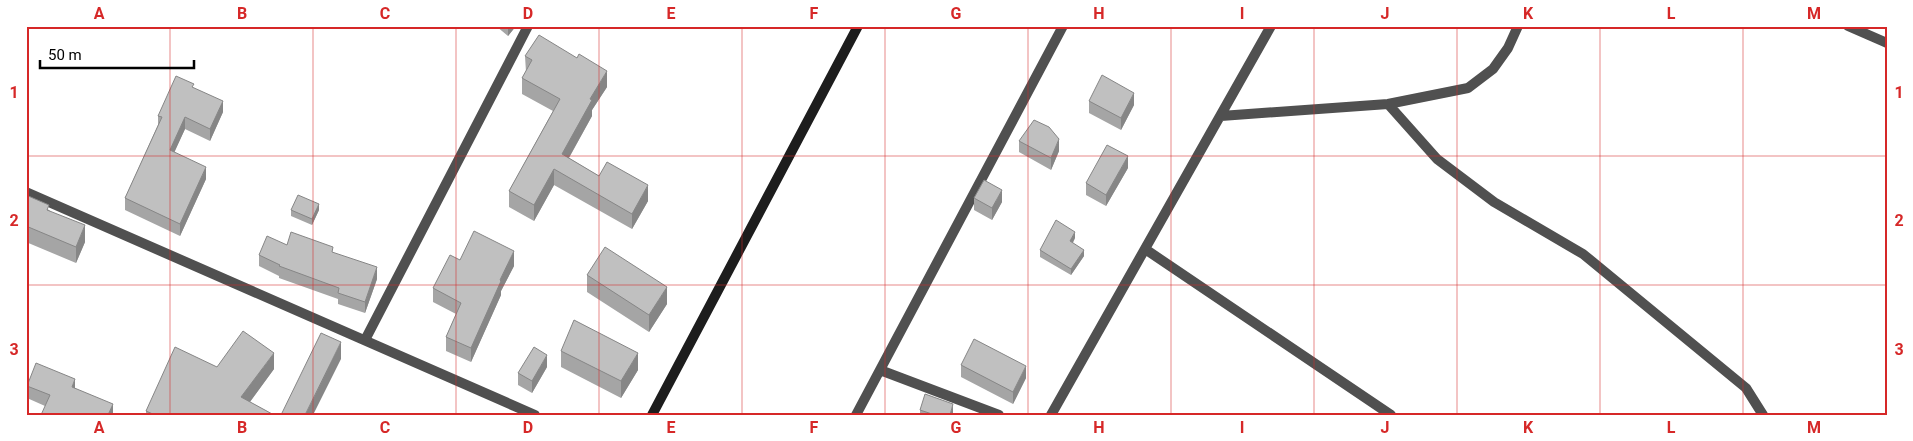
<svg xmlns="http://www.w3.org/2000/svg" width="1913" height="441" font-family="Roboto,sans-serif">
	<rect width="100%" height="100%" fill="#fff"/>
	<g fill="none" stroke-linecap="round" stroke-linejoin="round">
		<path stroke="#505050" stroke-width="10" d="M1848,26L1887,43
			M1388,104L1437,159L1494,202L1583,254L1746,388L1763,415
			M1221,116L1388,104L1468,88L1493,69L1508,48L1518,26
			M26,192L535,415
			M1145,249L1391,415
			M365,340L528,26
			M880,370L999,415
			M856,415L1063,26
			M1051,415L1271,26"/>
		<path stroke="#1d1d1d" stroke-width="10" d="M652,415L858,26"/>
	</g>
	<path fill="#a5a5a5" d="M496,26H516L508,36Z
		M525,56L607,87L592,110V116L569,158L599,176L648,201L632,229L554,185L534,221L509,207V191L553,111L522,94V78L526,72Z
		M194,88L223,112L210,141L185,129L174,152L206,179L180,236L125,210V198L158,125V116Z
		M1089,101L1134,105L1121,130L1089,113Z
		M1019,141L1059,151L1051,170L1019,152Z
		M1128,168L1106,206L1086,195V183Z
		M26,195L49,210L85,242L76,263L26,242Z
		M974,198L1002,202L992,220L974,210Z
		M291,210H319L312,225L291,216Z
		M1075,238L1073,243L1084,256L1071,275L1040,257V250Z
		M333,253L377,279L365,313L338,304V299L279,278V276L259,266V255Z
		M460,260L514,266L501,291V295L471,362L446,351V337L456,314L433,302V288Z
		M587,275L667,304L649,332L587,292Z
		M561,351L638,370L621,398L561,367Z
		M961,365L1026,378L1013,404L961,377Z
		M217,367L274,369L250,402L274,415H146V411Z
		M547,367L532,393L518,385V373Z
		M27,386L75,388L113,415L45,406L27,398Z
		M920,410L953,415H920Z"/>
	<path fill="#868686" d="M508,26H516L508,36Z
		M607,71V87L592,110V116L562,170V154L590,99Z
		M1134,93V105L1121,130V118Z
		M223,101V112L210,141V129Z
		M185,117V129L170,162V150Z
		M1059,139V151L1051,170V158Z
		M1128,156V168L1106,206V195Z
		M206,167V179L180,236V224Z
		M554,169V185L534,221V205Z
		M648,185V201L632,229V214Z
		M1002,190V202L992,220V208Z
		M319,204V210L312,225V219Z
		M85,225V242L76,263V247Z
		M1075,232V238L1070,247V241Z
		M1084,250V256L1071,275V269Z
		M514,251V266L501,291V295L471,362V348L500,280Z
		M377,267V279L365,313V302Z
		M667,287V304L649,332V315Z
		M341,342V359L313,415H305Z
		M274,353V369L241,414V397Z
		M638,353V370L621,398V381Z
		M547,355V367L532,393V381Z
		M1026,366V378L1013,404V392Z
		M75,379V391L72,387Z
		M113,404V415H108Z
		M953,404V415H950Z"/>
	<path fill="#c0c0c0" stroke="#868686" d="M539,35L577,58L579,54L607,71L590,99L592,100L562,154L599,176L607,162L648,185L632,214L554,169L534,205L509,191L560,99L522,78L532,60L525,56Z
		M1102,75L1134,93L1121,118L1089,101Z
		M176,76L194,84L192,87L223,101L210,129L185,117L170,150L206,167L180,224L125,198L162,117L158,116Z
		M1034,120L1049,127L1059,139L1051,158L1019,141Z
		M1107,145L1128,156L1106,195L1086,183Z
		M984,180L1002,190L992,208L974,198Z
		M26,195L49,205L47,210L85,225L76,247L26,226Z
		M298,195L319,204L312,219L291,210Z
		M1056,220L1075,232L1070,241L1084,250L1071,269L1040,250Z
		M474,231L514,251L500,280L501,281L471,348L446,337L461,303L433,288L450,255L460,260Z
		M291,232L333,247L332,252L377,267L365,302L338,293L339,288L279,266L280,265L259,255L267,236L287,245Z
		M605,247L667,287L649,315L587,275Z
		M574,320L638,353L621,381L561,351Z
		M243,331L274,353L241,397L274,415H155L146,411L175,347L217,367Z
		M321,333L341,342L305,415H281Z
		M974,339L1026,366L1013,392L961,365Z
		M534,347L547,355L532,381L518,373Z
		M36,363L75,379L72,387L113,404L108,415H41L50,395L27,386Z
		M925,394L953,404L950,415H935L920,410Z"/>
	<path fill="none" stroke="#d62828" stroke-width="1" stroke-opacity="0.55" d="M170,26V415M313,26V415M456,26V415M599,26V415M742,26V415M885,26V415M1028,26V415M1171,26V415M1314,26V415M1457,26V415M1600,26V415M1743,26V415M26,156H1887M26,285H1887"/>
	<rect width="1913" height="441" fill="none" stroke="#ffffff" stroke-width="55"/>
	<path d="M40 60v8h154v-8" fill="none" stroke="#000000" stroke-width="2.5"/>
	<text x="48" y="60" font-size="15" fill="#000000" stroke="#ffffff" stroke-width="4" paint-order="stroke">50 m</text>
	<rect x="28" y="28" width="1858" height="386" fill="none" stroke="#d62828" stroke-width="2"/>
	<g font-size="16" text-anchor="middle" font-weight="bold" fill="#d62828">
		<text x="99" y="19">A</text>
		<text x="242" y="19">B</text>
		<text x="385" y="19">C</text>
		<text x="528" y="19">D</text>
		<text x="671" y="19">E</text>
		<text x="814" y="19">F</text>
		<text x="956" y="19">G</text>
		<text x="1099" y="19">H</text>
		<text x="1242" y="19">I</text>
		<text x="1385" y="19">J</text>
		<text x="1528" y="19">K</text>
		<text x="1671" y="19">L</text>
		<text x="1814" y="19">M</text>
		<text x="14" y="98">1</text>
		<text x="1899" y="98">1</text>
		<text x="14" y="226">2</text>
		<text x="1899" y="226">2</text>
		<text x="14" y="355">3</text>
		<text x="1899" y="355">3</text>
		<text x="99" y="433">A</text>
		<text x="242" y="433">B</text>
		<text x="385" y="433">C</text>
		<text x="528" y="433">D</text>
		<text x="671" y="433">E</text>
		<text x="814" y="433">F</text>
		<text x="956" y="433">G</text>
		<text x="1099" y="433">H</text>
		<text x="1242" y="433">I</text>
		<text x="1385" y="433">J</text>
		<text x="1528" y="433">K</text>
		<text x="1671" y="433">L</text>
		<text x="1814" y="433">M</text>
	</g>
</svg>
